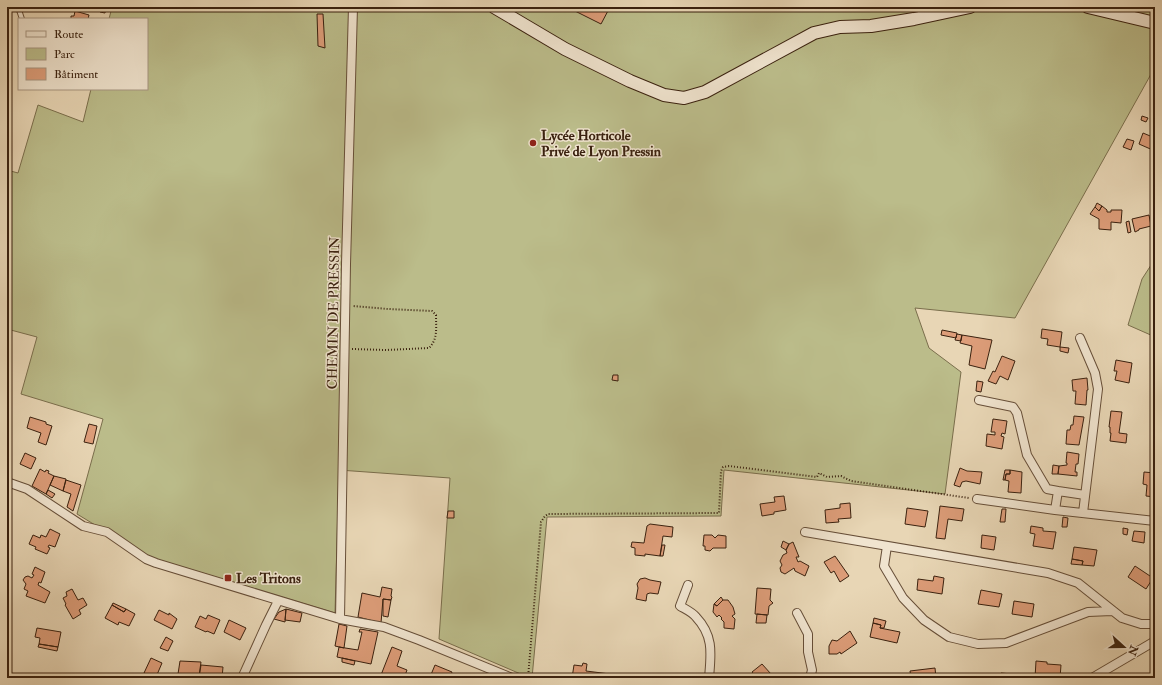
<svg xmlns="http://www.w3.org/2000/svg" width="1162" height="685" font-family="'IM FELL Double Pica',serif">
	<rect width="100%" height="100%" fill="#e8d6b5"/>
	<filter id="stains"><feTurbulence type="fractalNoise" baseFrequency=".005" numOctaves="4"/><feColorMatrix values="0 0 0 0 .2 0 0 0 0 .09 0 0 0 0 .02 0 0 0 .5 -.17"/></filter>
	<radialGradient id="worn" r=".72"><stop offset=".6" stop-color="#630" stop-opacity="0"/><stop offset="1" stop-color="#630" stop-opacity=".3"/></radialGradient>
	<path fill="#bbbc8a" stroke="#7a6e4c" d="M112,7H1155V67L1015,318L915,308L929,348L961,372L945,494L724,470L721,516L547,517L532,678H530L439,639L450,478L339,470L335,613L146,556L77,514L103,419L21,394L37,337L7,329V170L18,173L38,105L83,122L91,89H147V19H109Z
		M1155,259V339L1153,336L1128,325L1142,279Z"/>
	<path fill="#dd9d79" stroke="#3a210f" d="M101,7H106L105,13L100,12Z
		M567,7H610L601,24Z
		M75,11L89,15L88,19H71V16H74Z
		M317,14H323L325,48L318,46Z
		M1142,116L1148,118L1146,122L1141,120Z
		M1143,133L1155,138V151L1139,144Z
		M1127,139L1134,141L1131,150L1123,147Z
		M1097,203L1102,206L1099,211L1095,207Z
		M1102,206L1107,210V212H1111V210H1122L1121,223L1111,222V230L1099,229V219L1090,214L1095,207L1099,211Z
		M1149,215L1151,226L1139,229V230L1135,232L1132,219Z
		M1129,221L1131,232L1128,233L1126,222Z
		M1042,329L1062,332L1060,347L1047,345L1048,339L1041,338Z
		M942,330L957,333L956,338L941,335Z
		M957,334L962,335L961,341L955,340Z
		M962,335L992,340L985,369L969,365L972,346L960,343Z
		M1060,347L1069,348L1068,353L1060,351Z
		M1002,356L1015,361L1008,380L1000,376L996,384L988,381L993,371L995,372Z
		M1116,360L1132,363L1129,383L1115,380L1117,371H1114Z
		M613,375H618V381L612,380Z
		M1087,378L1088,390H1087L1086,405L1075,404L1076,391H1073L1072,380Z
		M977,381L983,382L981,392L976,391Z
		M1111,411L1122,412L1119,433L1127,434L1126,443L1110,441L1111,433H1110V427H1109Z
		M1074,416L1084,417L1079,445L1066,444L1067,430H1070L1071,425H1073Z
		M30,417L46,422V424L52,426L46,445L38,442L41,433L27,428Z
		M993,419L1007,421L1005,434L1002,433L1001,436L1004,437L1002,449L986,446L987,434L995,435V432H991Z
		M89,424L97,426L93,444L84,442Z
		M1067,452L1079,454L1078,464H1076L1075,472H1077V476L1058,474L1059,466L1067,465V463H1066Z
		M25,453L36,458L31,469L20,464Z
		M1053,465L1059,466L1058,474H1052Z
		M960,468L967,471L982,472L980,484L966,481L962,482L960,487L954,485Z
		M40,469L45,472L46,470L49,471L48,473L54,476L46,494L32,486Z
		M1005,470H1010V474H1006L1005,480H1003Z
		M1010,470L1022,472L1021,493L1008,492L1009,481L1005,480L1006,474H1010Z
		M1144,472L1155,473V497L1146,496L1147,485L1143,484Z
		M54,476L66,479L63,491L50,485Z
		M66,480L81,485L73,511L67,507L71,494L63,491Z
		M48,490L55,494L52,498L46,494Z
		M784,496L786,510L774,512V514L762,516L760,504L775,502L774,497Z
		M850,503L851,518L838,519L839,522L826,523L825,510L840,508V504Z
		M940,506L964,509L962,521L948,519L945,539L936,538Z
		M907,508L928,511L925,527L905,524Z
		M1002,509H1006L1005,522H1000Z
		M448,511H454V518H447Z
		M1063,517L1068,518L1067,527H1062Z
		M650,524L673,527L672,537L663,536L660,556L645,554V556L635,555V548L631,547L632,542L644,543L647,526Z
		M1031,526L1043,528V531L1056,532L1053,549L1033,546L1035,534L1030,533Z
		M1123,528L1128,529L1127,535L1123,534Z
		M50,529L60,534L55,547L49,545L48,547L50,548L47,554L35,549L36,547L29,544L33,535L40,538L41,535L46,537Z
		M1134,531L1145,532L1144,543L1132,541Z
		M704,535H712L715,538L718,535L726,536V548H713L710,551L705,550V546H703Z
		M982,535L996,537L994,550L981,548Z
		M783,541L789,544L786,550L781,547Z
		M793,542L799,557H796L798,562L800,561L809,566L805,576L795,571L794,568L785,574L781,572L780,568L782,565L780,561L783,555L787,553L786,550L789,544Z
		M662,545H665L663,556H660Z
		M1074,547L1097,550L1094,566L1082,565L1083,561L1072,559Z
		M835,556L849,576L840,582L834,571L831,573L824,562Z
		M1072,559L1083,561L1082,565L1071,564Z
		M1135,566L1153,578L1146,589L1128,577Z
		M35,567L45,572L41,583L39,582L38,585L50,592L45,603L26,596L28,591L24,589L26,584L23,580L25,577L28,576L32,578L34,575L32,574Z
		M934,576L944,578L942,594L917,590L918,579L933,581Z
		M645,578L650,580L661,582L658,594L650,593L647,594L646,601L636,599L638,588L637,584L640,579Z
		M382,587L392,589L391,596L392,597L391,600L383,599L381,623L358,617L362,593L380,597Z
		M757,588L771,589L770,600L773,603L769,606L768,615L755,614Z
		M72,589L78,600L83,598L87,605L79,610L81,614L73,619L65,605L66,604L63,598L67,596L66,592Z
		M981,590L1002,594L999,607L978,604Z
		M721,597L723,600L717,606L714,604Z
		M383,599L391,600L388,617L383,616Z
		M723,600H728L733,607L735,614L732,616L735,619L734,629L724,628V622L721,619L722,618L719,615L717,617L713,612L714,604L717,606Z
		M1014,601L1034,604L1032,617L1012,614Z
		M113,603L126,609L124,612L112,605Z
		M112,605L124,612L126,609L135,614L129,626L119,622L118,625L105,618Z
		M286,609L285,622L274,619L279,612Z
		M286,609L302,613L300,622L285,620Z
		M159,610L169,615V613L177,619L172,629L154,620Z
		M757,614L767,615L766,623H756Z
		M208,615L220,620L214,634L207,631L206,632L195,627L200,616L206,619Z
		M874,618L886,621L884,628H880L881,625L873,623Z
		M229,620L246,628L240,640L224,632Z
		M873,623L881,625L880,628L900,632L897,643L870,637Z
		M339,624L347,626L344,648L335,646Z
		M37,628L61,632L58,647L39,644L40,638L35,637Z
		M360,629L378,632L371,664L337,657L339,647L358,650L362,632H359Z
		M850,631L857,643L841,654L840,652L837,654H829V646L832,640L837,641Z
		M166,637L173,641L168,651L160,648Z
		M39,644L58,647L57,651L38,647Z
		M392,647L402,651L397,666L407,670L404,678H398L393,676L392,678H388L381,675Z
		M151,658L162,663L156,677L159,678H151L152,676L144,673Z
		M342,658L355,661L354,665L342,662Z
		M180,661L201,662L199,676L178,674Z
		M1036,661L1047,662V664L1061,665L1060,678H1035Z
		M583,663L587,664L586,671L610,674V678H572L574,665L582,666Z
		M762,664L771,674L780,678H757L752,672Z
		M201,665L223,667L222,678H199Z
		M435,665L452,672L450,678L430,677Z
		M935,668L936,678H911L910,671Z
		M1001,673L1022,675V678H1000Z"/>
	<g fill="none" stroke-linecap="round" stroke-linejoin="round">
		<defs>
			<path id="lane" d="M18,7L22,19"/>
			<path id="street" d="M1080,338L1095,373L1098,389L1083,513
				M979,400L1013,407L1017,413L1027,455L1047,489L1058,491
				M7,482L27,489L83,526L107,532L146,559L156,563L340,619L384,627L419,640L512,678
				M977,499L1055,510L1155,521
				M1055,510L1058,491L1085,495
				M805,532L1048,573L1078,583L1122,618L1141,624H1155
				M887,546L884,566L903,598L924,620L949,637L978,644L1006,643L1088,612L1112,611
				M688,585L680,606C685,609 692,612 696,617C714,636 711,654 709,678
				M797,613L808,634V652L812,670L810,678
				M340,619L346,264L353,7
				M242,678L266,625L278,601
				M1092,678L1155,641"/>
			<path id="secondary" d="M494,7L565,49L630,81L664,95L684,98L705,92L814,33L840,27L871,26L914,19L970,7
				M1088,7L1155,23"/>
		</defs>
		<use href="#lane" stroke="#664e38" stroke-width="6"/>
		<use href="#street" stroke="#664e38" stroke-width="10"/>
		<use href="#secondary" stroke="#3a210f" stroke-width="14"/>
		<path stroke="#3a210f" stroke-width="2" stroke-dasharray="1 2" stroke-linecap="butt" d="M352,349L386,350L429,348C438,339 436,328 436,315L432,311L388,309L353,306
			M528,678L541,522L545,516L548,514L719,513L721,471L723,467L729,466L817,477L819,473L827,477L841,476L851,481L969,498"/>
		<use href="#lane" stroke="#f0e4cf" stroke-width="4"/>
		<use href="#street" stroke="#f0e4cf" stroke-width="8"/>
		<use href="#secondary" stroke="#f0e4cf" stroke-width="12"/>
	</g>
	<g fill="#8f2418" stroke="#f0e4cf" stroke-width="1.5">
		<circle cx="533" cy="143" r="4"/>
		<rect x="224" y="574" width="8" height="8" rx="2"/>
	</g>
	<g text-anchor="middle" stroke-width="3" stroke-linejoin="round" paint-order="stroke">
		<g font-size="14" font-weight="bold" fill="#3a210f" stroke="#f0e4cf" text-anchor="start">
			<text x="541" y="140">Lycée Horticole<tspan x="541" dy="16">Privé de Lyon Pressin</tspan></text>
			<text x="236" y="583">Les Tritons</text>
		</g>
		<g font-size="14" fill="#3a210f" stroke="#f0e4cf">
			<text transform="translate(333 313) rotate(-89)" y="5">CHEMIN DE PRESSIN</text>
		</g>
	</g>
	<rect width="1162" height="685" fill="none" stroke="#e8d6b5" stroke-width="24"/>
	<rect x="8" y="8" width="1146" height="669" fill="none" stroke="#3a210f" stroke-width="2"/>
	<rect x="12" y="12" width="1138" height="661" fill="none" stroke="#3a210f"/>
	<rect x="18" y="18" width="130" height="72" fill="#f0e4cf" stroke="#a79682"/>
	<rect x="26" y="31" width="20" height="6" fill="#f0e4cf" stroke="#a79682"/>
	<text x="54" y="38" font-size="12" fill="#3a210f">Route</text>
	<rect x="26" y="48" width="20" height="12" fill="#bbbc8a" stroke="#a79682"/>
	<text x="54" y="58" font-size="12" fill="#3a210f">Parc</text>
	<rect x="26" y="68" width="20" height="12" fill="#dd9d79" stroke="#a79682"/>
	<text x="54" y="78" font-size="12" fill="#3a210f">Bâtiment</text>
	<g transform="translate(1124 647) rotate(111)" stroke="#f0e4cf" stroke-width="3" paint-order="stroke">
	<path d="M0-3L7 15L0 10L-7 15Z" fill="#3a210f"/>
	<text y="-6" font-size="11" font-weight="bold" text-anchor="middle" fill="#3a210f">N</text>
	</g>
	<rect width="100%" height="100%" filter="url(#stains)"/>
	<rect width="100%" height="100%" fill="url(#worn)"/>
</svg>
